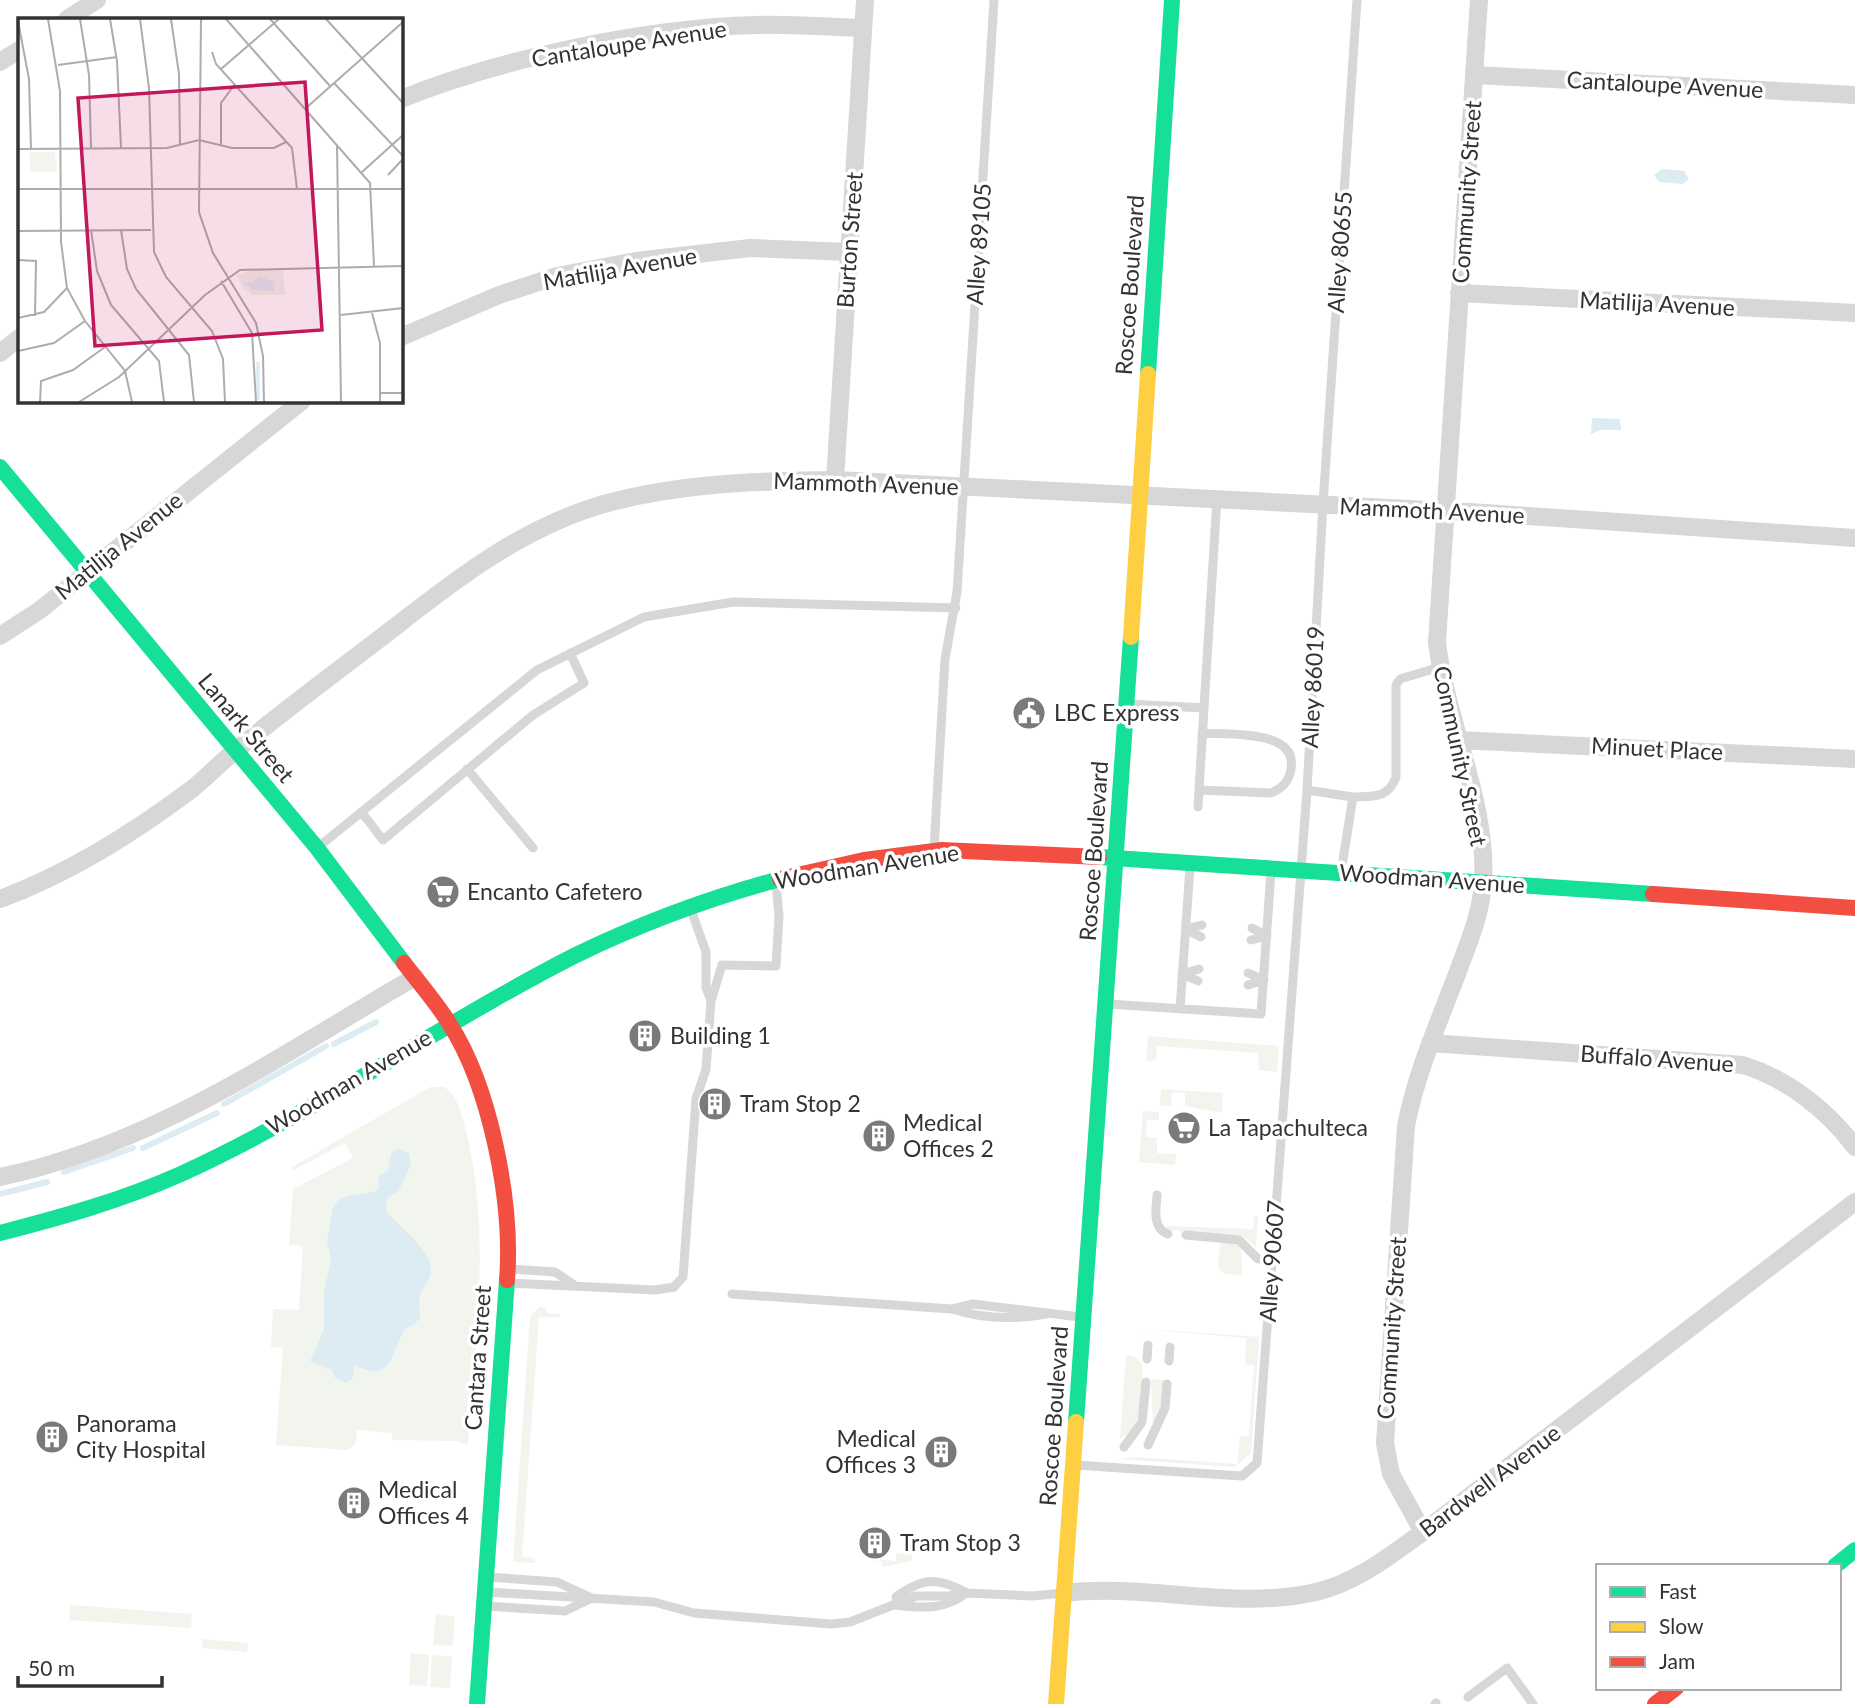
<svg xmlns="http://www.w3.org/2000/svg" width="1855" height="1704" font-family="Lato,sans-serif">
	<rect width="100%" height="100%" fill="#fff"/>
	<path fill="#f1f5ed" d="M1148,1036L1279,1046L1277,1072L1259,1070L1258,1053L1157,1046L1156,1060L1146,1061Z
		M430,1087H443C457,1093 461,1113 465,1127C492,1231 475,1339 468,1445L456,1441L392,1440V1433L357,1430L356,1443L348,1450L276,1445L283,1348L271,1347L273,1309L299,1310L303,1246L289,1245L293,1189L353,1158L345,1143L294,1170L292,1167Z
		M1161,1089L1223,1093L1222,1113L1185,1106V1093L1172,1092L1171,1106L1160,1105Z
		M1143,1111L1159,1112V1120H1147L1146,1137L1157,1138V1153L1176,1154L1175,1165L1139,1162Z
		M1254,1216H1258L1256,1248L1243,1236L1169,1230L1166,1226L1253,1229Z
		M1220,1242L1235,1243L1241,1248L1242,1275L1224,1274L1218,1267Z
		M539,1307L546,1308L547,1313L560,1314V1317H539L522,1557L535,1558V1563L513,1562L530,1317Z
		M1133,1328L1259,1337L1251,1453L1235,1467L1119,1459L1135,1457L1237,1464L1240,1436H1249L1254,1365L1245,1364L1246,1338Z
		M1126,1355L1136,1357L1143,1366C1141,1391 1146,1426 1120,1439Z
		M1151,1379L1164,1380L1163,1399L1153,1426Z
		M873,1550H882V1560L896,1561V1553L912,1554V1561L883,1567L881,1561L872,1560Z
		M70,1605L192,1614L191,1628L69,1620Z
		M436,1614L455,1617L453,1646L433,1645Z
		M203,1639L248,1643L247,1652L202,1648Z
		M411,1653L429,1655L427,1686L409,1685Z
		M432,1655L452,1657L450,1688L430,1687Z"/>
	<path fill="#ddebf3" d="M1662,169L1684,171L1689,179L1683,184L1659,182L1654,175Z
		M1592,418L1620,419L1621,430H1601L1591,434Z
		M397,1149L409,1153L411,1165L398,1192L387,1198L386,1211C399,1227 438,1254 430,1276C428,1284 422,1288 420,1296C416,1319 430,1315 404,1330C391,1355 392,1384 354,1365L353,1378L346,1383L335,1378L332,1370L310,1361L324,1329V1292L331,1260L327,1241L333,1207L340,1199L352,1195L375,1192L379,1188L378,1177L388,1170L391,1154Z"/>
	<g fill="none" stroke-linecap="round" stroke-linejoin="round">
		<path stroke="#ddebf3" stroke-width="6" d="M334,1044L376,1022
			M224,1104L326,1046
			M143,1148L217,1113
			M64,1172L133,1148
			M0,1194L47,1182"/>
		<path stroke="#d7d7d7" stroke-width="9" d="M1128,704L1204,708L1217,498
			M467,769L533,848
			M1199,790L1271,793C1282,788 1289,782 1291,769C1298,729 1228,735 1202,733
			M1307,790L1353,797
			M1198,807L1204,708
			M363,814L383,840L533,715L584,683L570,653
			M317,848L537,670L644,617L733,602L956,608
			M934,849L945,659L957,592L994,0
			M1341,872L1353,797C1373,796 1388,799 1396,777V685L1400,679L1440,667
			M1201,937L1186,929L1202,925
			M1251,940L1267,936L1252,928
			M1198,981L1182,974L1199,969
			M1248,985L1264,980L1248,973
			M711,1001L722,965L776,966L779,916L776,883
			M1108,1004L1261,1014L1271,871
			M1180,1009L1190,867
			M1157,1195C1156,1210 1152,1228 1168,1234
			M1186,1235L1239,1240L1258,1259
			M510,1269L555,1272L574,1285
			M508,1283L655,1290L674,1287L683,1277L696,1099L706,1069L711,1001L706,988V952L690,907
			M732,1294L952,1309
			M1046,1314C1013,1320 983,1319 952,1309L973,1304L1080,1317
			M1147,1359L1148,1345
			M1169,1361L1170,1347
			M1148,1445L1165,1408L1167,1384
			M1124,1447L1142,1422L1146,1382
			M1075,1465L1242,1476L1257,1463L1307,790L1323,504L1357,0
			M487,1592L654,1602L694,1613L831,1624L850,1622L916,1596H948L967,1593L1032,1596L1063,1593
			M896,1597C922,1578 937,1576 967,1593
			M892,1605C920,1607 941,1612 965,1594
			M485,1606L565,1611L592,1598L557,1582L489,1577
			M1468,1697L1507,1668L1533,1704
			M1435,1704L1436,1703"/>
		<path stroke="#d7d7d7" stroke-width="18" d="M67,19L97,0
			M0,62L19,50
			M1475,75L1855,95
			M401,99C502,58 646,28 756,25C792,24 828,27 863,28
			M1459,293L1855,313
			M401,337L499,295L557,276L636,261L750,248L849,252
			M0,353L19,338
			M835,480L865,0
			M0,636L40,610L302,401
			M1458,740L1855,759
			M0,899C70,873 132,834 192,789C207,777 221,762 236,750C286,709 339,670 391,630C456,579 523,527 604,504C680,483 757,481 835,480L1470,512L1855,538
			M1430,1043L1743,1065C1788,1079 1827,1110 1855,1147
			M0,1177C154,1145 282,1054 415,977
			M1423,1532L1391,1474L1385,1443L1406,1126C1416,1074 1438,1024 1457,974C1468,944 1481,915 1483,882C1488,803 1446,721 1437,642L1479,0
			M1064,1593C1148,1583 1233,1611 1316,1592C1356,1583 1391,1555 1423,1532L1855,1202"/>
		<path stroke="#16e098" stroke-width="16" d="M1148,374L1172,0
			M0,467L317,848L404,963
			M1099,857L1653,894
			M0,1233C62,1217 123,1200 181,1174C319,1111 442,1023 576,955C642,923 709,898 780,879
			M1076,1422L1131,637
			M1835,1566L1855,1550
			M477,1704L507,1280"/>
		<path stroke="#ffcf43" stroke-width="16" d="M1131,637L1148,374
			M1056,1704L1076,1422"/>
		<path stroke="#f24e42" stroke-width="16" d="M780,879L864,860L942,850L1099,857
			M1653,894L1855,908
			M404,963C419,983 436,1002 449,1023C491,1088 513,1204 507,1280
			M1655,1704L1676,1688"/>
	</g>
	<defs>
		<symbol id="civic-disc" viewBox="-11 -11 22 22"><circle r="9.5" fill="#7a7a7a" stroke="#fff"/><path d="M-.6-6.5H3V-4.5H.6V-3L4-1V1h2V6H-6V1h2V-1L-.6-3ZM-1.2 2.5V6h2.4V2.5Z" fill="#fff"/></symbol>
		<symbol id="supermarket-disc" viewBox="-11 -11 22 22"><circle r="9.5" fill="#7a7a7a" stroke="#fff"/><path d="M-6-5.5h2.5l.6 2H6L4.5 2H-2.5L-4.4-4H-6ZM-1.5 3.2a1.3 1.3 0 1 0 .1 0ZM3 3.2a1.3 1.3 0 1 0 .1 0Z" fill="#fff"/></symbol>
		<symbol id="building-disc" viewBox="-11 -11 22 22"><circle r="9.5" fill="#7a7a7a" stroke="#fff"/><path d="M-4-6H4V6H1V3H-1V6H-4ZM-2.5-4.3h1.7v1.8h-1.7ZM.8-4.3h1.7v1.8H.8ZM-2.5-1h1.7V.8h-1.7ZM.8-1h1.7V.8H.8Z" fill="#fff"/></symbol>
	</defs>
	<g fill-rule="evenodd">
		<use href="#civic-disc" x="1010" y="694" width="38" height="38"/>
		<use href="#supermarket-disc" x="424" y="873" width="38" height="38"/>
		<use href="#building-disc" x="626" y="1017" width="38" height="38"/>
		<use href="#building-disc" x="696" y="1085" width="38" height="38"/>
		<use href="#supermarket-disc" x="1165" y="1109" width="38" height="38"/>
		<use href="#building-disc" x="860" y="1117" width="38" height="38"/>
		<use href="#building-disc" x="33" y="1418" width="38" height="38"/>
		<use href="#building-disc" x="922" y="1433" width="38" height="38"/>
		<use href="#building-disc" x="335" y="1484" width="38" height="38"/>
		<use href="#building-disc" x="856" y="1524" width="38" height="38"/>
	</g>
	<g text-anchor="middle" stroke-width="7" stroke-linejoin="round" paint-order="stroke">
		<g font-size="23" fill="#333" stroke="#fff">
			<text transform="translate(629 44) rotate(-9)" y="8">Cantaloupe Avenue</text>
			<text transform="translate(1665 85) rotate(3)" y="8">Cantaloupe Avenue</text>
			<text transform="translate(1467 192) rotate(-86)" y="8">Community Street</text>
			<text transform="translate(850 240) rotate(-86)" y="8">Burton Street</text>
			<text transform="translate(979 244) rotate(-86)" y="8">Alley 89105</text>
			<text transform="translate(1340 252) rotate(-86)" y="8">Alley 80655</text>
			<text transform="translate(620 269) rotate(-10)" y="8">Matilija Avenue</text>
			<text transform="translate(1130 285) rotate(-86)" y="8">Roscoe Boulevard</text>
			<text transform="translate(1657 304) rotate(3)" y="8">Matilija Avenue</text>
			<text transform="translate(866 484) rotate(2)" y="8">Mammoth Avenue</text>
			<text transform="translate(1432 511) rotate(3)" y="8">Mammoth Avenue</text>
			<text transform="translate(119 546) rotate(-39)" y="8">Matilija Avenue</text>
			<text transform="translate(1313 687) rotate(-87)" y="8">Alley 86019</text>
			<text transform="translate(246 728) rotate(50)" y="8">Lanark Street</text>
			<text transform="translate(1657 749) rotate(3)" y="8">Minuet Place</text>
			<text transform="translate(1460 756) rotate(78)" y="8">Community Street</text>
			<text transform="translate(1094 851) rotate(-86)" y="8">Roscoe Boulevard</text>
			<text transform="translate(867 867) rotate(-9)" y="8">Woodman Avenue</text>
			<text transform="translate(1432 879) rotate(4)" y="8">Woodman Avenue</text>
			<text transform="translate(1657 1059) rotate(4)" y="8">Buffalo Avenue</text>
			<text transform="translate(349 1082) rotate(-30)" y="8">Woodman Avenue</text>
			<text transform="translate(1272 1261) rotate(-86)" y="8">Alley 90607</text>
			<text transform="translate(1392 1328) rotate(-86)" y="8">Community Street</text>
			<text transform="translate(478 1358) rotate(-86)" y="8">Cantara Street</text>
			<text transform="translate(1054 1416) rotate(-86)" y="8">Roscoe Boulevard</text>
			<text transform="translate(1490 1481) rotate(-37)" y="8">Bardwell Avenue</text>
		</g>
		<g font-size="23" fill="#333" stroke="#fff" text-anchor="start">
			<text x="1054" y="721">LBC Express</text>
			<text x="467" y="900">Encanto Cafetero</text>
			<text x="670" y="1044">Building 1</text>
			<text x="740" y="1112">Tram Stop 2</text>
			<text x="903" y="1131">Medical<tspan x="903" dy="26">Offices 2</tspan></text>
			<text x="1208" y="1136">La Tapachulteca</text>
			<text x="76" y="1432">Panorama<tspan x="76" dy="26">City Hospital</tspan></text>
			<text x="916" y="1447" text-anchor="end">Medical<tspan x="916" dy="26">Offices 3</tspan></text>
			<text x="378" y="1498">Medical<tspan x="378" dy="26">Offices 4</tspan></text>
			<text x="900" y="1551">Tram Stop 3</text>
		</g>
	</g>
	<g transform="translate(18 18)">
		<rect width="385" height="385" fill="#fff"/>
		<path d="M11,134H37L39,154H13ZM235,252H265L267,277H233L228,270L230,278L218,257Z" fill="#f1f5ed"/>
		<path d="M241,258L256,264V273L235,272L226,264L235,265Z" fill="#ddebf3"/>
		<path fill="none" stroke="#ddebf3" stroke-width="3.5" d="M240,344V382"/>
		<path fill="none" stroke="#adadad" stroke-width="2" d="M30,1L42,73L43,224L49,270L67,303L107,353L114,384M62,1L71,57L73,130M92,1L99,43L103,130M122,1L131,70L136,234L148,259L194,313L205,341L207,384M153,1L161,56L162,126M183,1L181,194L195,235L238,305L245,338L246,384M208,1L352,165L356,248M252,1L312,68M308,1L385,85M0,3L11,61L13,131M194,34L198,46L274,130L279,171M40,47L99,39M203,51L261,1M316,65L385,138M288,90L385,4M203,127V85L217,66M319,128L323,384M0,131L149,130L181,122L214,130H256L268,124M344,154L385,117M370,157L385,141M0,171H385M73,212L79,253L93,287L141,343L146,384M103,212L109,251L118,271L171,337L176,384M0,213L133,212M0,242L18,243L17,298M203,263L234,315L238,384M354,295L362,325V384M323,297L385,290M0,300L26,294L49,270M0,333L36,325L67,303M363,375H385M22,384L23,363L55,352L87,329M61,384L101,359L187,277L222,252L385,248"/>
		<path fill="#c2185b" fill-opacity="0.15" stroke="#c2185b" stroke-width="3.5" d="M287,64L304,312L77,328L60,80Z"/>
		<rect width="385" height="385" fill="none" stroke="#333" stroke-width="3.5"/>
	</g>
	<rect x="1596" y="1564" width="245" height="126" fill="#ffffff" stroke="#adadad" stroke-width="2"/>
	<rect x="1610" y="1587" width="35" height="10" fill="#16e098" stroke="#adadad" stroke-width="2"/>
	<text x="1659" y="1599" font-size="21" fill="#333333">Fast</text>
	<rect x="1610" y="1622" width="35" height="10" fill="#ffcf43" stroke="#adadad" stroke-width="2"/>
	<text x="1659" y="1634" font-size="21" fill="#333333">Slow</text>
	<rect x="1610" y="1657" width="35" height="10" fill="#f24e42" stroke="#adadad" stroke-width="2"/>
	<text x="1659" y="1669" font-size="21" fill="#333333">Jam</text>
	<path d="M18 1676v10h144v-10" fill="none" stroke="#333333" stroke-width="3.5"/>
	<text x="28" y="1676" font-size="21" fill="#333333" stroke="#ffffff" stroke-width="5" paint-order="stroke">50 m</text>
</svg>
